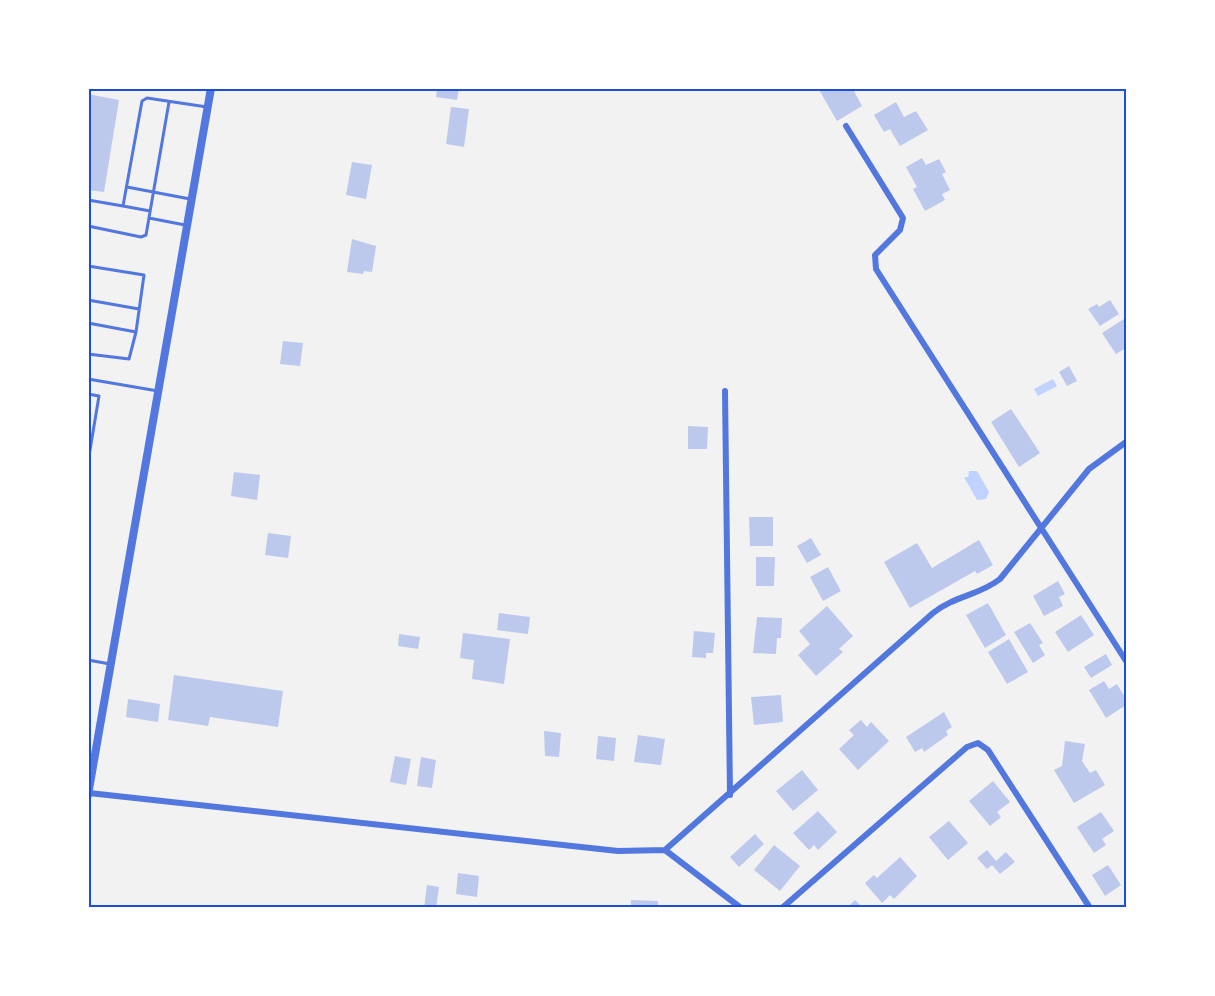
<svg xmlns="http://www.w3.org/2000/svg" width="1215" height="996" font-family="'Fira Sans Condensed',sans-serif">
	<rect width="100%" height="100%" fill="#f2f2f2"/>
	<path fill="#bfd3fe" d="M1053,379L1057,386L1038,396L1034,389Z
		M969,471H977L989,492L986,499L977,500L964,477H968Z"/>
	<path fill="#bdc9ec" d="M437,88H459L457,100L436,97Z
		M818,88H858L854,91L862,106L837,121Z
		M88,94L119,100L104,192L88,190Z
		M896,102L904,117L916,111L928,130L900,146L890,129L884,132L874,115Z
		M451,107L469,109L464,147L446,144Z
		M922,158L926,165L939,159L946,172L942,174L950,190L942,194L945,200L925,211L913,189L917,187L906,167Z
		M352,162L372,165L366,199L346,195Z
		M352,239L376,246L372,272L364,271L363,274L347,272Z
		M1110,300L1119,314L1100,326L1088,309L1097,304L1099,307Z
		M1124,319L1126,348L1116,354L1102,333Z
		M283,341L303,343L300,366L280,364Z
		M1069,366L1077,381L1067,386L1059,372Z
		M1011,409L1040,453L1019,467L991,422Z
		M688,426L708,427L707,449H688Z
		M234,472L260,475L257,500L231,496Z
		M749,517H773V546H750Z
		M268,533L291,536L288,558L265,555Z
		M811,538L821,555L807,563L797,546Z
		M979,540L993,565L977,574L975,571L910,608L884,562L917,543L932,568Z
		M756,557H775L774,586H756Z
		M828,567L841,591L823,601L810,577Z
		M1058,581L1065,594L1059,597L1063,606L1044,616L1033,596Z
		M988,603L1006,635L985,648L966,615Z
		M827,606L853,636L839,649L843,652L816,676L798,655L810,644L799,631Z
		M499,613L530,617L528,634L497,630Z
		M1081,615L1094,635L1068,652L1055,632Z
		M757,617L782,618L781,638H777L776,654L753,653Z
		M1030,623L1043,643L1039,645L1045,655L1033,663L1014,632Z
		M694,631L715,633L713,653H706V658L692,657Z
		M463,633L510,639L504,684L472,679L474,660L460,658Z
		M399,634L420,637L418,649L398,646Z
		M1009,639L1028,672L1007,684L988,652Z
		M1106,654L1112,665L1091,678L1084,667Z
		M174,675L283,691L278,727L210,717L208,726L168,720Z
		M1104,681L1109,689L1117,684L1126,699V705L1106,718L1089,690Z
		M781,695L783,722L754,725L751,697Z
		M128,699L160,704L158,722L126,717Z
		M944,712L952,727L946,731L948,735L924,752L922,748L915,752L906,737Z
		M861,720L867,727L871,722L889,741L858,770L839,749L854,735L849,730Z
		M544,731L561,733L559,757L545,756Z
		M638,735L665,739L661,765L634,762Z
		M598,736L616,738L614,761L596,759Z
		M1065,741L1085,744L1082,761L1090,773L1096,770L1105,785L1074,803L1054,770L1062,766Z
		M395,756L411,759L406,785L390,782Z
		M421,757L436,760L432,788L417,786Z
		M802,770L818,790L793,811L776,791Z
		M993,781L1010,802L997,812L1001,817L990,826L969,801Z
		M818,811L837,832L818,850L814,845L809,850L793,833Z
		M1101,812L1114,831L1102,839L1106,845L1094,853L1077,827Z
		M949,821L968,843L948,860L929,837Z
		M755,834L764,844L739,867L730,857Z
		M774,845L800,866L780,891L754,870Z
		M987,850L996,861L1006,852L1015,862L1000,874L992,865L987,869L977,858Z
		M900,857L917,876L894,899L890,895L882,903L865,883L874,875L877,878Z
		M1108,865L1121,885L1105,896L1092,875Z
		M458,873L479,876L477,897L456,894Z
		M427,885L439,887L436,908H424Z
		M631,900L658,901V908H631Z
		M855,900L863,908H847Z"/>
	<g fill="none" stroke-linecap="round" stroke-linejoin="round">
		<path stroke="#5277de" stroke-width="3" d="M127,187L190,199
			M88,200L123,206L142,101L147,98L207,107
			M123,206L150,211
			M149,218L185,225
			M88,226L141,237L146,235L169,102
			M88,266L144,275L136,332
			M88,300L139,309
			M88,323L136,332L129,359L88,354
			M88,379L158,391
			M88,394L99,396L88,462
			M88,660L110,664"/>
		<path stroke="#5277de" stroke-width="6" d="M846,126L903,218L900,230L875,255L876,269L1126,661
			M725,391L730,795
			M89,793L618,851L665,850L933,613C954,596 980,595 1000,579L1089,469L1126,442
			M665,850L741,908
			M782,908L967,747L978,743L988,750L1090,908"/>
		<path stroke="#5277de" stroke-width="8" d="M88,795L211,88"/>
	</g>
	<rect width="1215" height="996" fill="none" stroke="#ffffff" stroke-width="180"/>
	<rect x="90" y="90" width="1035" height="816" fill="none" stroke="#1d4ed8" stroke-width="2"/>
</svg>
